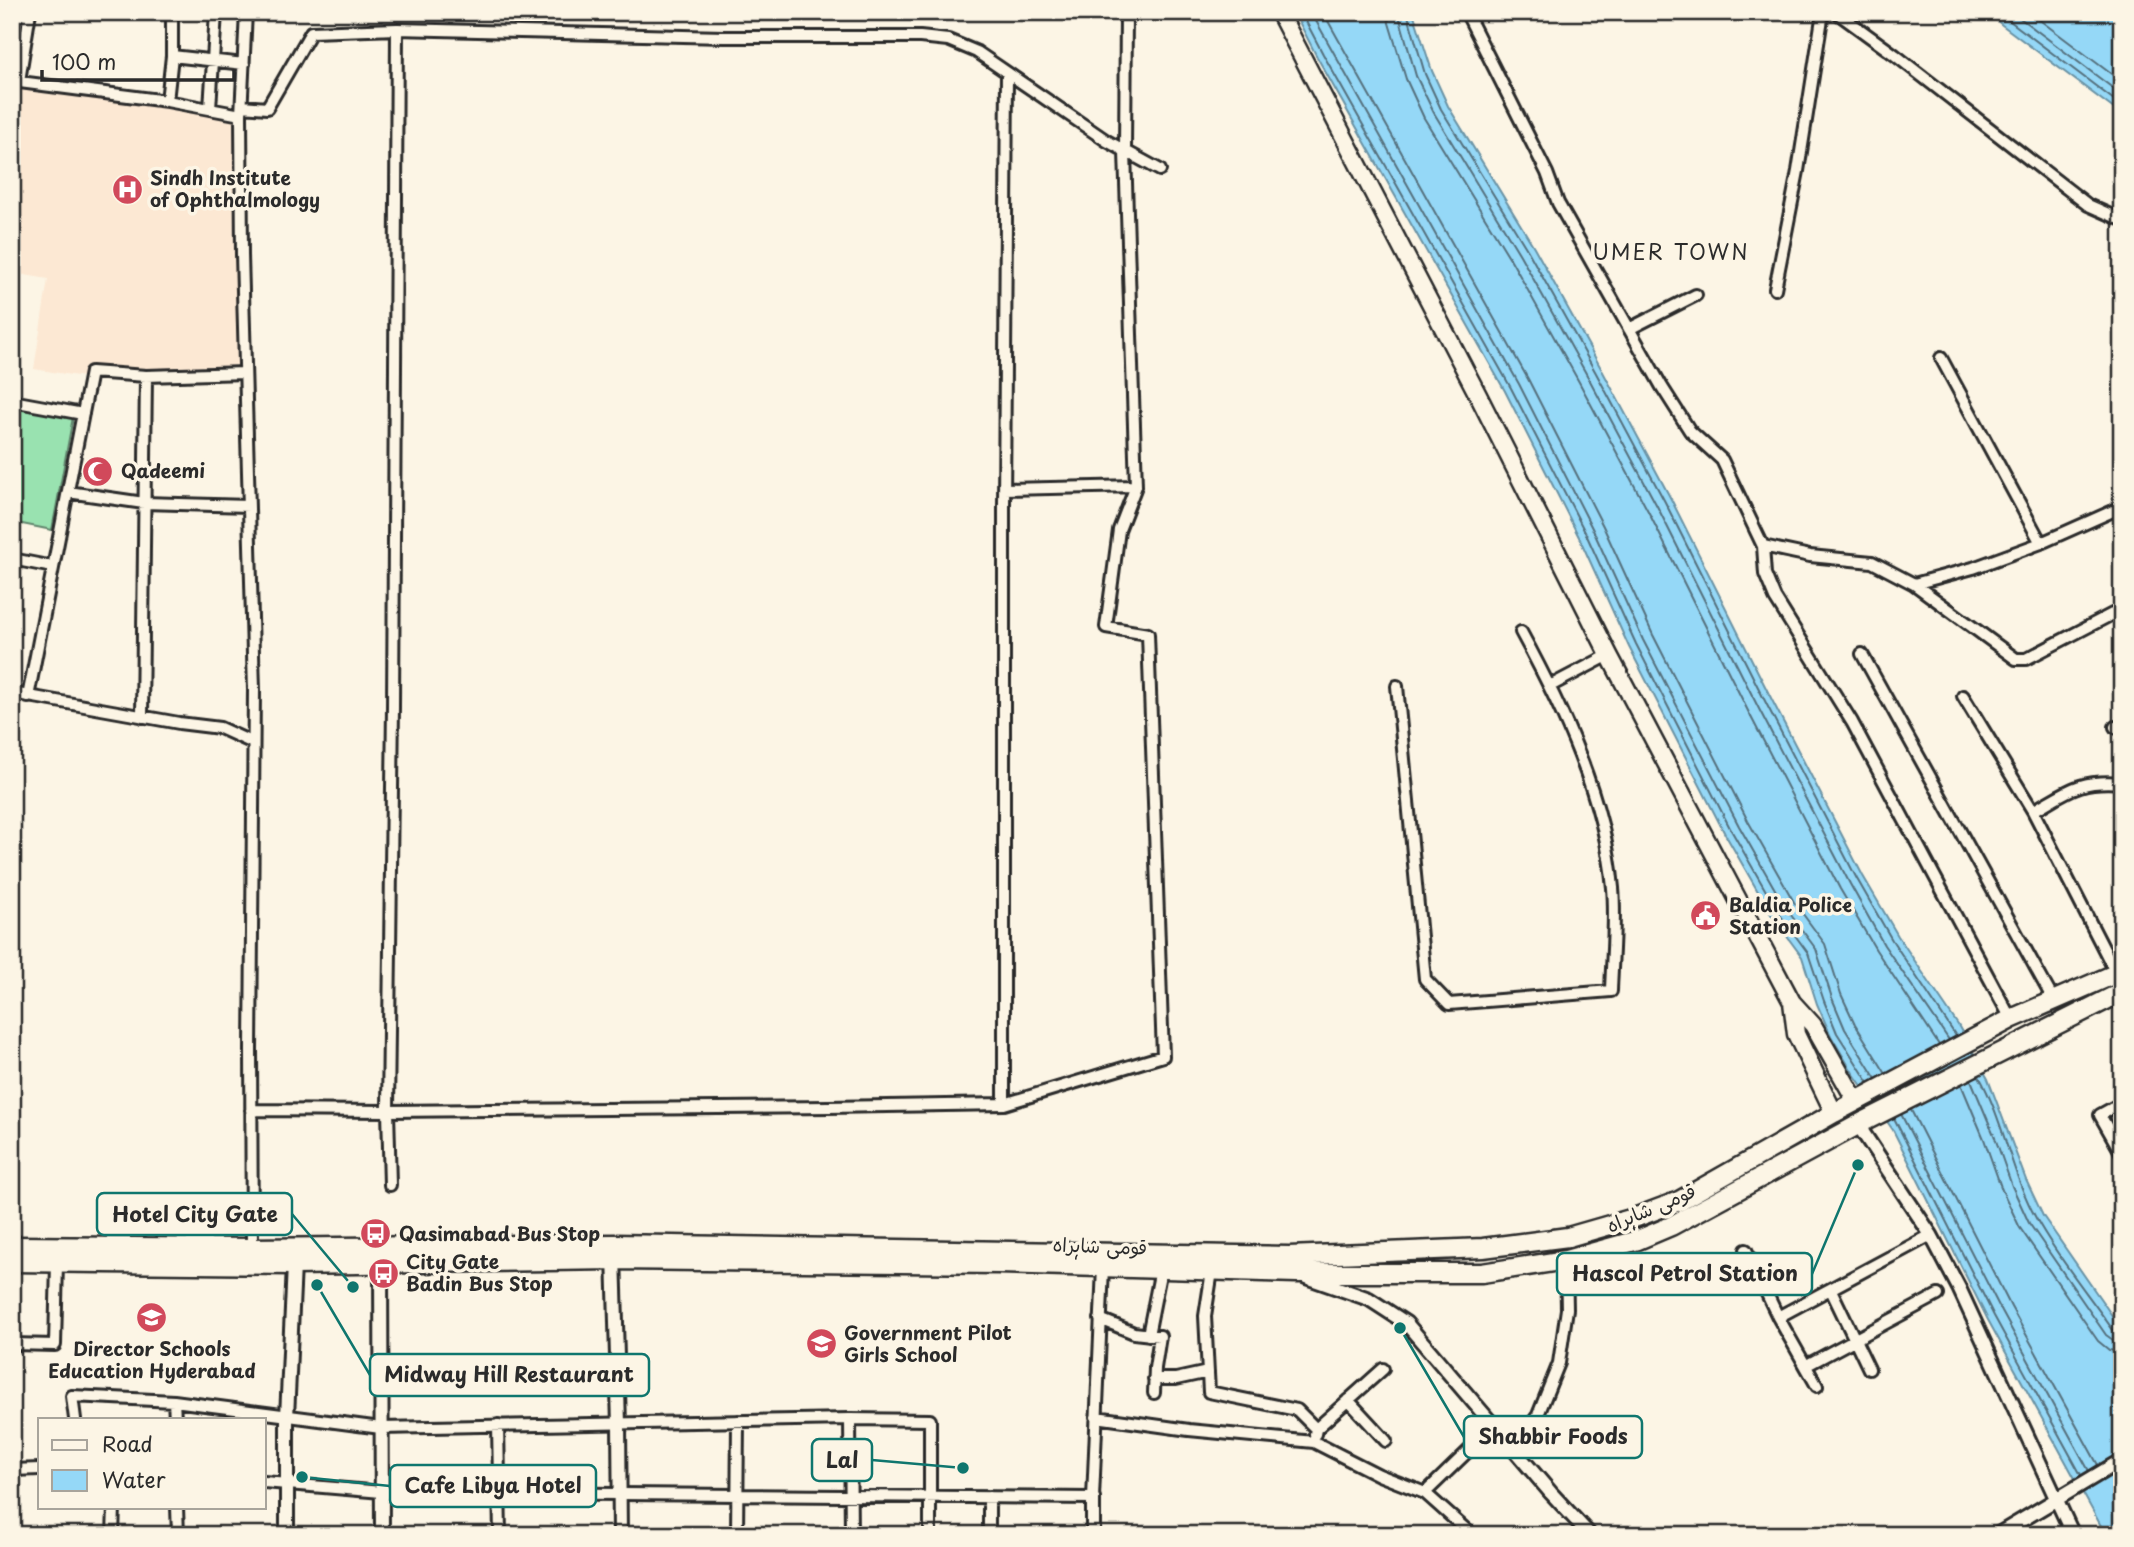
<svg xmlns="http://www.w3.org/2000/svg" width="2134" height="1547" font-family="'Playpen Sans','Playpen Sans Arabic',sans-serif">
	<rect width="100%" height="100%" fill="#fcf5e5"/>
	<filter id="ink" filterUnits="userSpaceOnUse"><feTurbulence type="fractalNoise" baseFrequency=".0143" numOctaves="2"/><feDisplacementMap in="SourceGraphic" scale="14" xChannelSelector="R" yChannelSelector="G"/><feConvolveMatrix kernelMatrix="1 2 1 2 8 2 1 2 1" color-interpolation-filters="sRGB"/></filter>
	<g filter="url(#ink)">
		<path fill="#fce8d3" d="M12,81L241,115L245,373L90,378L34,369L48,279L19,274L21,264L12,262Z"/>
		<path fill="#99e2b0" stroke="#62866e" stroke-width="2" d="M12,406L73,417L52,530L12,522Z"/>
		<path fill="#95d8f7" stroke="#6b93a5" stroke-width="2" d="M1294,12H1413L1432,71L1448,106L1534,247L1602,370L1671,499L1773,702L1863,876L1898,936L1958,1025L1988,1079L2026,1180L2043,1216L2122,1330V1535H2106L1988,1320L1893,1130L1853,1073L1831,1036L1817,1004L1802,957L1772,916L1725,834L1629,647L1579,537L1505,391L1317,57Z
			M1987,12H2122V115L2002,25Z"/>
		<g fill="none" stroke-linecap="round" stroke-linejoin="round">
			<path stroke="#55707d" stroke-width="2" d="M1301,12L1323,54L1511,388L1586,534L1636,644L1731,830L1778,912L1808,953L1824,1001L1837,1033L1869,1083
				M1311,12L1519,384L1593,530L1643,640L1739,826L1785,907L1816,949L1832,998L1845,1029L1876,1079
				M1323,12L1528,379L1603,526L1653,635L1748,821L1794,902L1825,944L1841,994L1855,1024L1886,1074
				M1388,12L1389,23L1406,79L1424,118L1511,260L1579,382L1648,511L1749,713L1840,889L1876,950L1939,1045
				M1398,12L1416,76L1434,113L1520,255L1588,377L1657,506L1759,709L1850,884L1884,945L1949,1040
				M1407,12L1425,74L1441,109L1528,251L1596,373L1665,502L1767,705L1857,879L1892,940L1956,1036
				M1998,12L2122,106
				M2012,12L2122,95
				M2029,12L2122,82
				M1979,1076C2004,1121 2011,1174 2037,1220C2058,1258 2088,1294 2113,1330L2122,1333
				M1971,1080L1994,1135L2012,1186L2029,1223L2106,1335L2113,1340L2122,1342
				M1961,1084L1984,1139L2002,1190L2020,1228L2098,1341L2109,1350L2122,1352
				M1911,1110L2011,1307L2098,1465
				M1901,1114L2002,1312L2089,1471
				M1894,1118L1994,1316L2081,1475"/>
			<defs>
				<path id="minor" d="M246,12L241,115L242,255L254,690L251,1050L252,1248
					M1466,12L1547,173L1558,203L1662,387L1690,431L1722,460L1763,546L1765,574L1775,598L1852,722L2011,1019
					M1836,12L1895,55L2088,205L2122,220
					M12,14L29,15
					M172,56L244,64
					M12,81L167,101L241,115
					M19,81L30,12
					M167,101L172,56V12
					M242,106L267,108L311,32L397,29L724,37H920L948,40L977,52L1107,141L1160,170
					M210,109L216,12
					M1775,289L1798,171L1823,12
					M1629,329L1696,295
					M1941,358L2041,543
					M12,401L83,414
					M1004,489L1136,486L1125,152L1126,12
					M68,492L144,503L249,506
					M1763,546L1810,556L1872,562L1914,584L1973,568L2041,543L2122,507
					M12,559L53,567
					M1914,584L2016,659H2026L2122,609
					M1862,654L2054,1001
					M1397,686L1425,979L1449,1004L1611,991C1612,958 1616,921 1613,888C1605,799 1563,709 1521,632
					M1550,686L1609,655
					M12,693L179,723L220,728L253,743
					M1963,696L2033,811L2116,973
					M28,697L91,372L146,376L245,373
					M142,717L146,376
					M2115,727L2122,730
					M2033,811C2068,791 2079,779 2122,783
					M2122,1103L2100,1115L2122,1154
					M1004,1104V506L1007,73
					M251,1110L388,1111L829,1107L1004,1104L1163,1056L1148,634L1106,627L1119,530L1136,486
					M390,1185L388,1111L393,707L397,29
					M1746,1250L1778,1317L1817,1386
					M1212,1271L1205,1316L1209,1392L1297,1410L1316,1429
					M1831,1290L1869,1369
					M1778,1317L1931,1235
					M1100,1319L1134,1333L1160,1336L1155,1368L1154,1393
					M1148,1335L1161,1269
					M12,1344L55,1345L57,1263
					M1807,1365L1938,1295
					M1154,1379H1176L1208,1372
					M1348,1400L1386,1441
					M174,1401L175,1419
					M1096,1417L1189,1430L1314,1442L1379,1475L1425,1493L1472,1535
					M75,1419L72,1396L174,1401L381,1428L850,1419L930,1420V1535
					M850,1419L851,1535
					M498,1425L500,1535
					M1315,1434L1316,1429L1383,1369
					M1514,1449L1538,1415L1559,1363L1567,1309L1566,1260
					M12,1470L40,1469
					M264,1482L382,1492L1093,1498L1103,1267
					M1425,1493L1494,1426
					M989,1497V1535
					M177,1507L178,1535
					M113,1535L114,1507
					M737,1535L738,1421"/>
				<path id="tertiary" d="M1858,1125L1931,1235L1959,1288L2073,1535
					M614,1255L619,1424L620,1535
					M381,1263L382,1535
					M1306,1277L1369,1299L1406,1323L1551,1493L1590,1535
					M287,1535V1417L294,1265
					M1093,1535V1498
					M1997,1535L2122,1460"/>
				<path id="primary" d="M1279,12L1478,395L1609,655L1792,1002L1813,1025L1856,1101
					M1792,1002L1796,1034L1834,1113"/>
				<path id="trunk" d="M12,1246L252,1248L614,1244L1289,1256L1483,1248L1568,1237L1634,1218L1679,1201L1834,1113L2011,1019L2122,971
					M12,1262L294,1265L614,1260L999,1264L1297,1273H1482L1566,1260L1638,1240L1671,1226L1865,1121L2122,992"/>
			</defs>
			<use href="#minor" stroke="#2b2b2b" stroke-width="16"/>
			<use href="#tertiary" stroke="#2b2b2b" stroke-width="18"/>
			<use href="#primary" stroke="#2b2b2b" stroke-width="21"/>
			<use href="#trunk" stroke="#2b2b2b" stroke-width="23"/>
			<use href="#minor" stroke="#fcf5e5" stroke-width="10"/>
			<use href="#tertiary" stroke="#fcf5e5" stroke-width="12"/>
			<use href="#primary" stroke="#fcf5e5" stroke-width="16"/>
			<use href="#trunk" stroke="#fcf5e5" stroke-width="18"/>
		</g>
	</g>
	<defs>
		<symbol id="hospital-disc" viewBox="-11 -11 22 22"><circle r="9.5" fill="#d1495b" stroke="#fcf5e5"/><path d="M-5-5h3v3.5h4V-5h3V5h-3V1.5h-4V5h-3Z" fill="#fff"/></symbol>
		<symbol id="mosque-disc" viewBox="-11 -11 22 22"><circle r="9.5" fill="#d1495b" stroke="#fcf5e5"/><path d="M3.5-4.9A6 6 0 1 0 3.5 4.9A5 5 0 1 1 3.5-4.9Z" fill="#fff"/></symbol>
		<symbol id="civic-disc" viewBox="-11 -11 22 22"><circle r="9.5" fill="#d1495b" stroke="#fcf5e5"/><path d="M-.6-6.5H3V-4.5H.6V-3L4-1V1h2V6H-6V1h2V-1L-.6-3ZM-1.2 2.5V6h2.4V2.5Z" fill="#fff"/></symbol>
		<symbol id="bus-disc" viewBox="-11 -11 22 22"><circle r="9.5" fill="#d1495b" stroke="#fcf5e5"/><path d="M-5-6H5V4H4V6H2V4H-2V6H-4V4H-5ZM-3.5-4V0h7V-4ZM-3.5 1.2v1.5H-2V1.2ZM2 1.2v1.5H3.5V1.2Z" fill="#fff"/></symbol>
		<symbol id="school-disc" viewBox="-11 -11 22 22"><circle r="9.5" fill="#d1495b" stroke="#fcf5e5"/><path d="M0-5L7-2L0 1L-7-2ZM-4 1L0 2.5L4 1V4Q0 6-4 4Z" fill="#fff"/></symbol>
	</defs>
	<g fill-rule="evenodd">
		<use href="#hospital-disc" x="110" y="172" width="35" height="35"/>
		<use href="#mosque-disc" x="80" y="454" width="35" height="35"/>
		<use href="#civic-disc" x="1688" y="898" width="35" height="35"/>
		<use href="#bus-disc" x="358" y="1216" width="35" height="35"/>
		<use href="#bus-disc" x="366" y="1256" width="35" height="35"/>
		<use href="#school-disc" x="134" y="1300" width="35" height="35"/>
		<use href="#school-disc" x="804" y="1326" width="35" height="35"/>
	</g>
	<g text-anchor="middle" stroke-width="7" stroke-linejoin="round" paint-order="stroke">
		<g font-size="19" font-weight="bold" fill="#2b2b2b" stroke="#fcf5e5" text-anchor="start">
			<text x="150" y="185">Sindh Institute<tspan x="150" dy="22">of Ophthalmology</tspan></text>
			<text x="121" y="478">Qadeemi</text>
			<text x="1729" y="912">Baldia Police<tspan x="1729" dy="22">Station</tspan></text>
			<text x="399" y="1241">Qasimabad Bus Stop</text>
			<text x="406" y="1269">City Gate<tspan x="406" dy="22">Badin Bus Stop</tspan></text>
			<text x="844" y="1340">Government Pilot<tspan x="844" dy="22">Girls School</tspan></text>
			<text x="152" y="1356" text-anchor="middle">Director Schools<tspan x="152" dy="22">Education Hyderabad</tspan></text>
		</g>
		<g font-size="19" fill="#2b2b2b" stroke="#fcf5e5">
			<text transform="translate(1651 1208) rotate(-23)" y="7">قومی شاہراہ</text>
			<text transform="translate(1100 1246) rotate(2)" y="7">قومی شاہراہ</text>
		</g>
		<g font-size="21" letter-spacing="2" fill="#2b2b2b" stroke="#fcf5e5">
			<text x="1671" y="260">UMER TOWN</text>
		</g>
	</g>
	<path fill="none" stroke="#0f766e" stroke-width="2.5" d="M353 1287L292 1214M1858 1165L1812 1274M317 1285L370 1375M1400 1328L1464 1437M963 1468L872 1460M302 1477L390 1486"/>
	<g fill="#0f766e" stroke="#fcf5e5" stroke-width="2.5">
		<circle cx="353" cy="1287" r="7"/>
		<circle cx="1858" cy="1165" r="7"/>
		<circle cx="317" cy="1285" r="7"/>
		<circle cx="1400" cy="1328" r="7"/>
		<circle cx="963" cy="1468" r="7"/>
		<circle cx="302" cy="1477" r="7"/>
	</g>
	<g fill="#fcf5e5" stroke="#0f766e" stroke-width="2.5">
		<rect x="97" y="1193" width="195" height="42" rx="7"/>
		<rect x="1557" y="1253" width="255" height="42" rx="7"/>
		<rect x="370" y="1354" width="279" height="42" rx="7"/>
		<rect x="1464" y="1416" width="178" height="42" rx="7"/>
		<rect x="812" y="1439" width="60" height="42" rx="7"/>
		<rect x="390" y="1465" width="206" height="42" rx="7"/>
	</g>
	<g font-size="21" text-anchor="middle" font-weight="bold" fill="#2b2b2b">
		<text x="195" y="1222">Hotel City Gate</text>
		<text x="1685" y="1281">Hascol Petrol Station</text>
		<text x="509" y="1382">Midway Hill Restaurant</text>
		<text x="1553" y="1444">Shabbir Foods</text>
		<text x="842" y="1468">Lal</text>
		<text x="493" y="1493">Cafe Libya Hotel</text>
	</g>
	<rect width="2134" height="1547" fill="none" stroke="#fcf5e5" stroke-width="42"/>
	<rect x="21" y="21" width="2092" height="1505" fill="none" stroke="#2b2b2b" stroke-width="2.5" filter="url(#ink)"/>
	<rect x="38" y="1418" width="228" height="91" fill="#fcf5e5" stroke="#a8a49b" stroke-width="2"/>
	<rect x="52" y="1440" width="35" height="10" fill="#fcf5e5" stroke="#a8a49b" stroke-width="2"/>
	<text x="102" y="1452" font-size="21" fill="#2b2b2b">Road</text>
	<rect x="52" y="1470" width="35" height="21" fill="#95d8f7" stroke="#a8a49b" stroke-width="2"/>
	<text x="102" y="1488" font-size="21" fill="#2b2b2b">Water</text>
	<path d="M42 70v10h192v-10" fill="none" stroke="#2b2b2b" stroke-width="3.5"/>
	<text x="52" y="70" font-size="21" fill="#2b2b2b" stroke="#fcf5e5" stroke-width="5" paint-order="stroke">100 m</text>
</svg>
